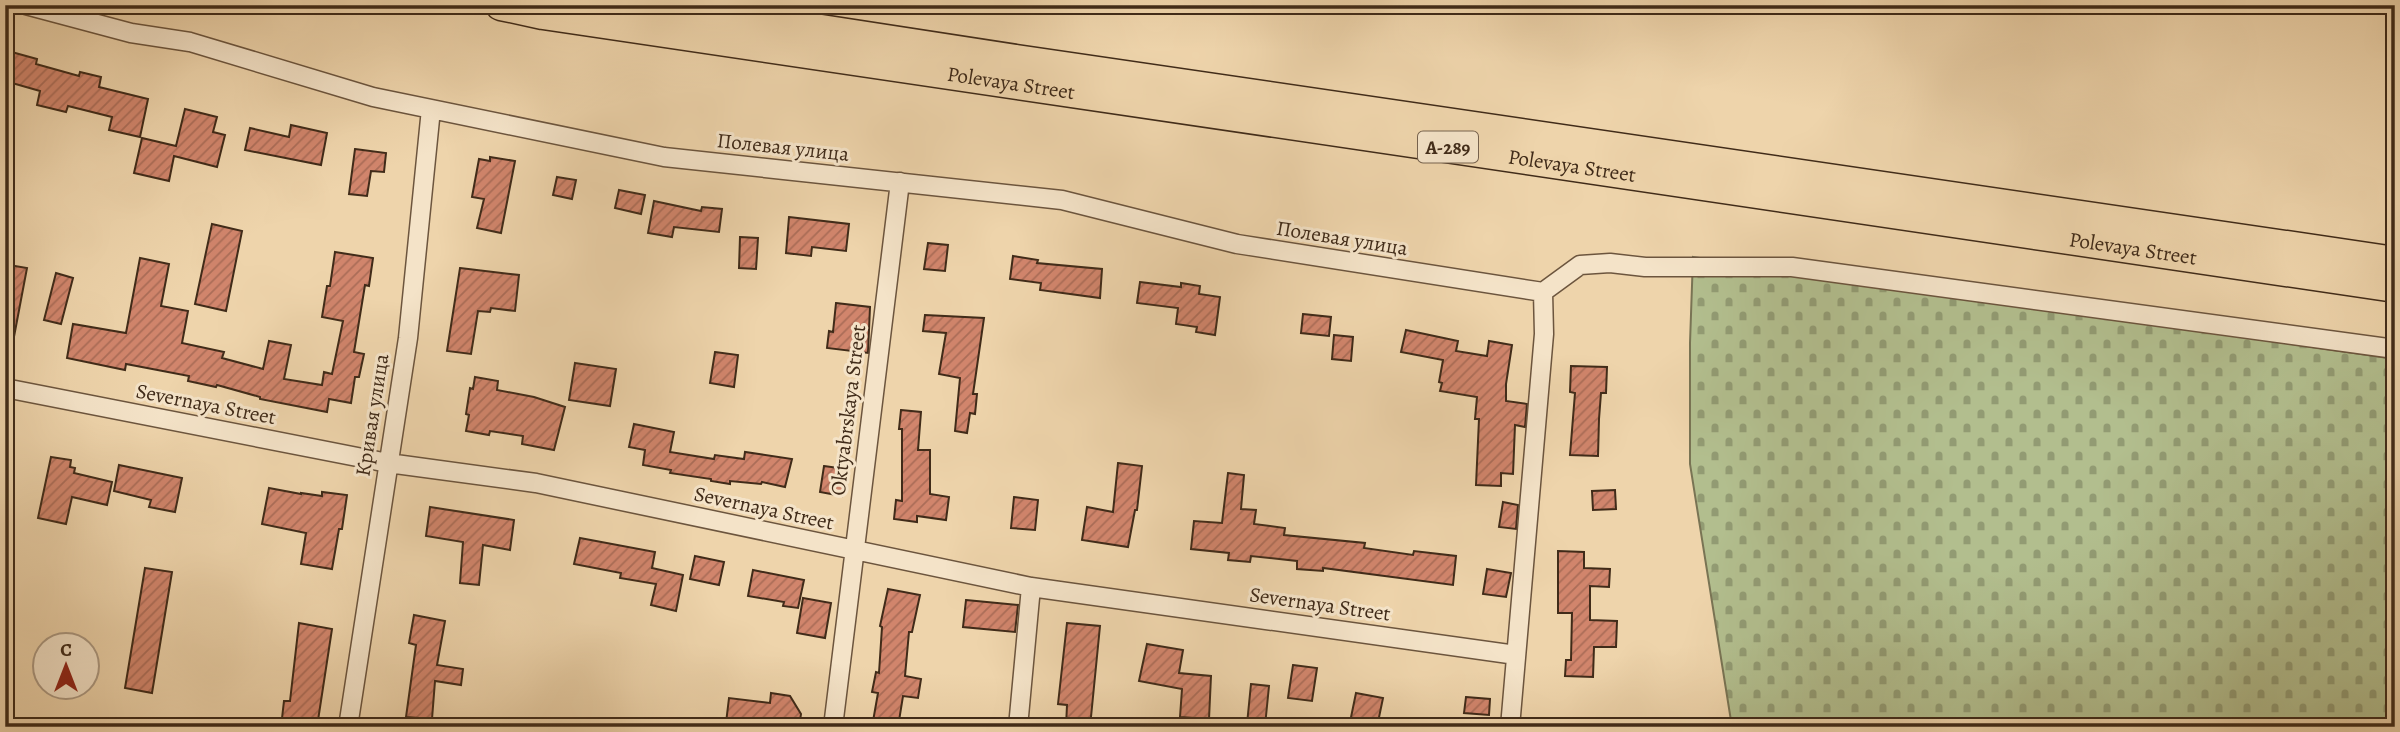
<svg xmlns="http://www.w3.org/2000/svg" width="2400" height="732" font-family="Alegreya,serif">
	<defs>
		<pattern id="cemetery-stones" width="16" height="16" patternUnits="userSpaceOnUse" patternTransform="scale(1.75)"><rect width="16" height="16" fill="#b2be8e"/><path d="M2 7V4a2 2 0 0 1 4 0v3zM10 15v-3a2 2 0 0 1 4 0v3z" fill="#929b73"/></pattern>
		<pattern id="building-hatch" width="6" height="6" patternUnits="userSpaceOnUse" patternTransform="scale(1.75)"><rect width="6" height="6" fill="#d1856c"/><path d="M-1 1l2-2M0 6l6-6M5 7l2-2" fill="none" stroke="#ab6d58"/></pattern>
	</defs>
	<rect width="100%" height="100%" fill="#eed4ab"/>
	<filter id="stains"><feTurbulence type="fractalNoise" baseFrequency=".00286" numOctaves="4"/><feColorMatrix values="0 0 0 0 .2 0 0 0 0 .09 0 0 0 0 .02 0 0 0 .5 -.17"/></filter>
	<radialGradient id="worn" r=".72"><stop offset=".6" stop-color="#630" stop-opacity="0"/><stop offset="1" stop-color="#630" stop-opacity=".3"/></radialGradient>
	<path fill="url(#cemetery-stones)" stroke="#797454" stroke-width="2" d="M1693,257L2395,359V727H1732L1690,464V343Z"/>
	<path fill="url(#building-hatch)" stroke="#402b19" stroke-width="2" d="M8,51L37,59L36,64L79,76L80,72L101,77L99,87L148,99L140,137L109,130L112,117L68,106L66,112L37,105L40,91L5,81V62Z
		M185,109L217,117L213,132L225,135L217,167L174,156L169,181L134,173L142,138L176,146Z
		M291,125L327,133L321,165L245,150L250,128L289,137Z
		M355,149L386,153L384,172L371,171L367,196L349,194Z
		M490,157L515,161L501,233L477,228L484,199L472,197L479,159L490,161Z
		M557,177L576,180L572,199L553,195Z
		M619,190L645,195L641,214L615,208Z
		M654,201L701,211L702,207L722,209L719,232L674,227L672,237L648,233Z
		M789,217L849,224L846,251L812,247L811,256L786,253Z
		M212,224L242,231L226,311L195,304Z
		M740,237L758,238L756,269L739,268Z
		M928,243L948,245L945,271L924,269Z
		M335,252L373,258L369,286L365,285L354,352L364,354L359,377H355L351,403L329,399L327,412L260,399V397L217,385L216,387L188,381L189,376L126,364L125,370L67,358L73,324L126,333L140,258L169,264L161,306L188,311L182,343L224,352L222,358L263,369L269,341L291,345L284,379L322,385L324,372L332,374L343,321L322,317L327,286H330Z
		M1013,256L1038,260L1037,263L1102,269L1100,298L1040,290L1041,283L1010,279Z
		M9,265L27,268L13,342H5V285Z
		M460,268L519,275L515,311L491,308L490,312L478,311L471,354L447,351Z
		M56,273L73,278L61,324L44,320Z
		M1140,282L1181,287V283L1200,286L1199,294L1220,297L1215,335L1196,332L1197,327L1176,324L1178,308L1137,303Z
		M836,303L870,307L868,353L827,348L829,331L833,332Z
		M1303,314L1331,317L1329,336L1301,333Z
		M925,315L984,318L973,394H977L975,414L970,413L967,433L955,431L960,378L939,374L946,333L923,331Z
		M1406,330L1458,341L1456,351L1487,356L1489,341L1512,345L1506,384V401L1527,404L1525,427L1515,425L1513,474L1501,473V486L1476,485L1479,419H1475L1477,397L1440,391L1442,383L1439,382L1443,360L1401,352Z
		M1334,335L1353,337L1351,361L1332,359Z
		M715,352L738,355L734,387L710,383Z
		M575,363L616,369L610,406L569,400Z
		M1571,366L1607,367L1606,393H1601L1599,419L1598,456L1570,455L1575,393L1570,392Z
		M475,377L498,381L497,390L534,397L565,407L554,450L522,444L523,436L490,431L489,435L466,431L469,415L466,414L470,388L473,389Z
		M901,410L921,412L918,450H930V494L949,497L946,520L917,516V522L894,519L896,500L902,501V429H899Z
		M634,424L674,432L670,452L714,459L715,455L744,459L745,452L792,459L785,487L762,482L761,484L730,481V484L711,481V479L670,473L671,470L643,465L645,450L629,447Z
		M51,457L71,460L70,467L75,468L74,473L112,482L107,505L72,497L66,524L38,518Z
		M1118,463L1142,466L1137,510H1135L1128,547L1082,540L1087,507L1113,512Z
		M119,465L182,478L175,512L149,507L151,500L114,491Z
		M824,466L846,469L842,496L820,492Z
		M1228,473L1244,475L1241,509L1256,510L1254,524L1285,528L1284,535L1365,543L1364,548L1413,555L1414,551L1456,556L1453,585L1323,568V571L1297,569V561L1251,556L1250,562L1228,560L1229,553L1191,549L1194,521L1222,523Z
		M269,488L301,494V493L322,496V492L347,495L342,529H339L332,569L301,564L306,533L262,524Z
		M1615,490L1616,509L1593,510L1592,491Z
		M1014,497L1038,500L1035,530L1011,528Z
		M1503,502L1518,505L1516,529L1499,527Z
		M430,507L514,520L510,550L483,545L479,585L460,583L463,542L426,536Z
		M580,538L655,552L652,568L683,575L676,611L651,605L656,584L620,578L621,573L574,564Z
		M1558,551L1584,552V568L1610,569L1609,587L1590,586V620L1617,621L1616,647H1594L1593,677L1565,676L1566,660H1571L1572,613H1558Z
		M695,556L724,562L719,585L690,579Z
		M145,568L172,572L152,693L125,688Z
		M1487,569L1511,573L1506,597L1483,594Z
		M753,570L804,580L798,608L783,606L784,602L748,596Z
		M888,589L920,595L912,632H909L905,676L921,679L918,698L903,696L898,727H872L878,693L872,692L876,672L879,673L882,627L880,626Z
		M803,598L831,603L825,638L797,633Z
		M966,600L1018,605L1015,632L963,627Z
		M414,615L445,621L437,665L463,669L461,685L435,681L432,719L406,717L416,645L409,643Z
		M299,623L332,629L317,727H281L284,701H290Z
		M1067,623L1100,626L1090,727H1066L1067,705L1058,704Z
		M1147,644L1183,650L1179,673L1211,676L1209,719L1180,717L1182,689L1139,681Z
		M1293,665L1317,668L1312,701L1288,698Z
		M1251,684L1269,686L1265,726L1247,724Z
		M771,693L790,696L801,714L799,727L726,723L729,698L770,703Z
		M1356,693L1383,698L1377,727H1349Z
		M1466,697L1490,699L1489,715L1464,713Z"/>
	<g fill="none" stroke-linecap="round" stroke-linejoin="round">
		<defs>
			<path id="street" d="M26,5L131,33L190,42L373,97L664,157L1062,200L1237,244L1543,292
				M5,388L388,463L536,483L1031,587L1516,655
				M348,727L408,338L431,109
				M833,727L900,182
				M1018,727L1031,587
				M1510,727L1544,334L1543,292L1580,265L1610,263L1645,267H1792L2395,349"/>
			<g id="highway">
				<path id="s1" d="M501,5L543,14L2395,287"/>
				<path d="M659,5L1016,60L2395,262"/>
			</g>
		</defs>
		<use href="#street" stroke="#6c553e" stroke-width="21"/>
		<use href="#highway" stroke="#402b19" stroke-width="33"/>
		<use href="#street" stroke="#f4e3c8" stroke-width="18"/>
		<use href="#highway" stroke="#eed4ab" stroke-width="30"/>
	</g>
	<g text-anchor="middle" stroke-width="6" stroke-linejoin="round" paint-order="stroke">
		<rect fill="#f4e3c8" stroke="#76624e" stroke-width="2" x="1418" y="131.5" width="60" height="31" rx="5"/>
		<g font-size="19" font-weight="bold" fill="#402b19">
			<text x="1448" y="154">А-289</text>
		</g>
		<g font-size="21" fill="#402b19" stroke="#f4e3c8">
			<text dy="7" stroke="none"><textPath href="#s1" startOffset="516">Polevaya Street</textPath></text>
			<text transform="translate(783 147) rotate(6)" y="7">Полевая улица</text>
			<text dy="7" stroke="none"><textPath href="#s1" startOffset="1083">Polevaya Street</textPath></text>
			<text transform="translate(1342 238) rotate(9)" y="7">Полевая улица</text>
			<text dy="7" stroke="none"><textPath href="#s1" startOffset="1650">Polevaya Street</textPath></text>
			<text transform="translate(206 404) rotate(11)" y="7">Severnaya Street</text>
			<text transform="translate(848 410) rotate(-83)" y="7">Oktyabrskaya Street</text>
			<text transform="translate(372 415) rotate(-81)" y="7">Кривая улица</text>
			<text transform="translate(764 508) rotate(12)" y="7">Severnaya Street</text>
			<text transform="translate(1320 604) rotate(8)" y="7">Severnaya Street</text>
		</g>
	</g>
	<rect width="2400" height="732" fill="none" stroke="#eed4ab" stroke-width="28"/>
	<rect x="7" y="7" width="2386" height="718" fill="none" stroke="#402b19" stroke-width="3.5"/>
	<rect x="14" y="14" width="2372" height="704" fill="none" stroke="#402b19" stroke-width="2"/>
	<g transform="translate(66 666)"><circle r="33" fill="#f4e3c8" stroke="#ac9982" stroke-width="2"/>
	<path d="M0-5L12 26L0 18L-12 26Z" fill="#8f2418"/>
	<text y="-10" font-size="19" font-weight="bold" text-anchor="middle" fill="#402b19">С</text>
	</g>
	<rect width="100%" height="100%" filter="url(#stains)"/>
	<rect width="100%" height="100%" fill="url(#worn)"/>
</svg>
